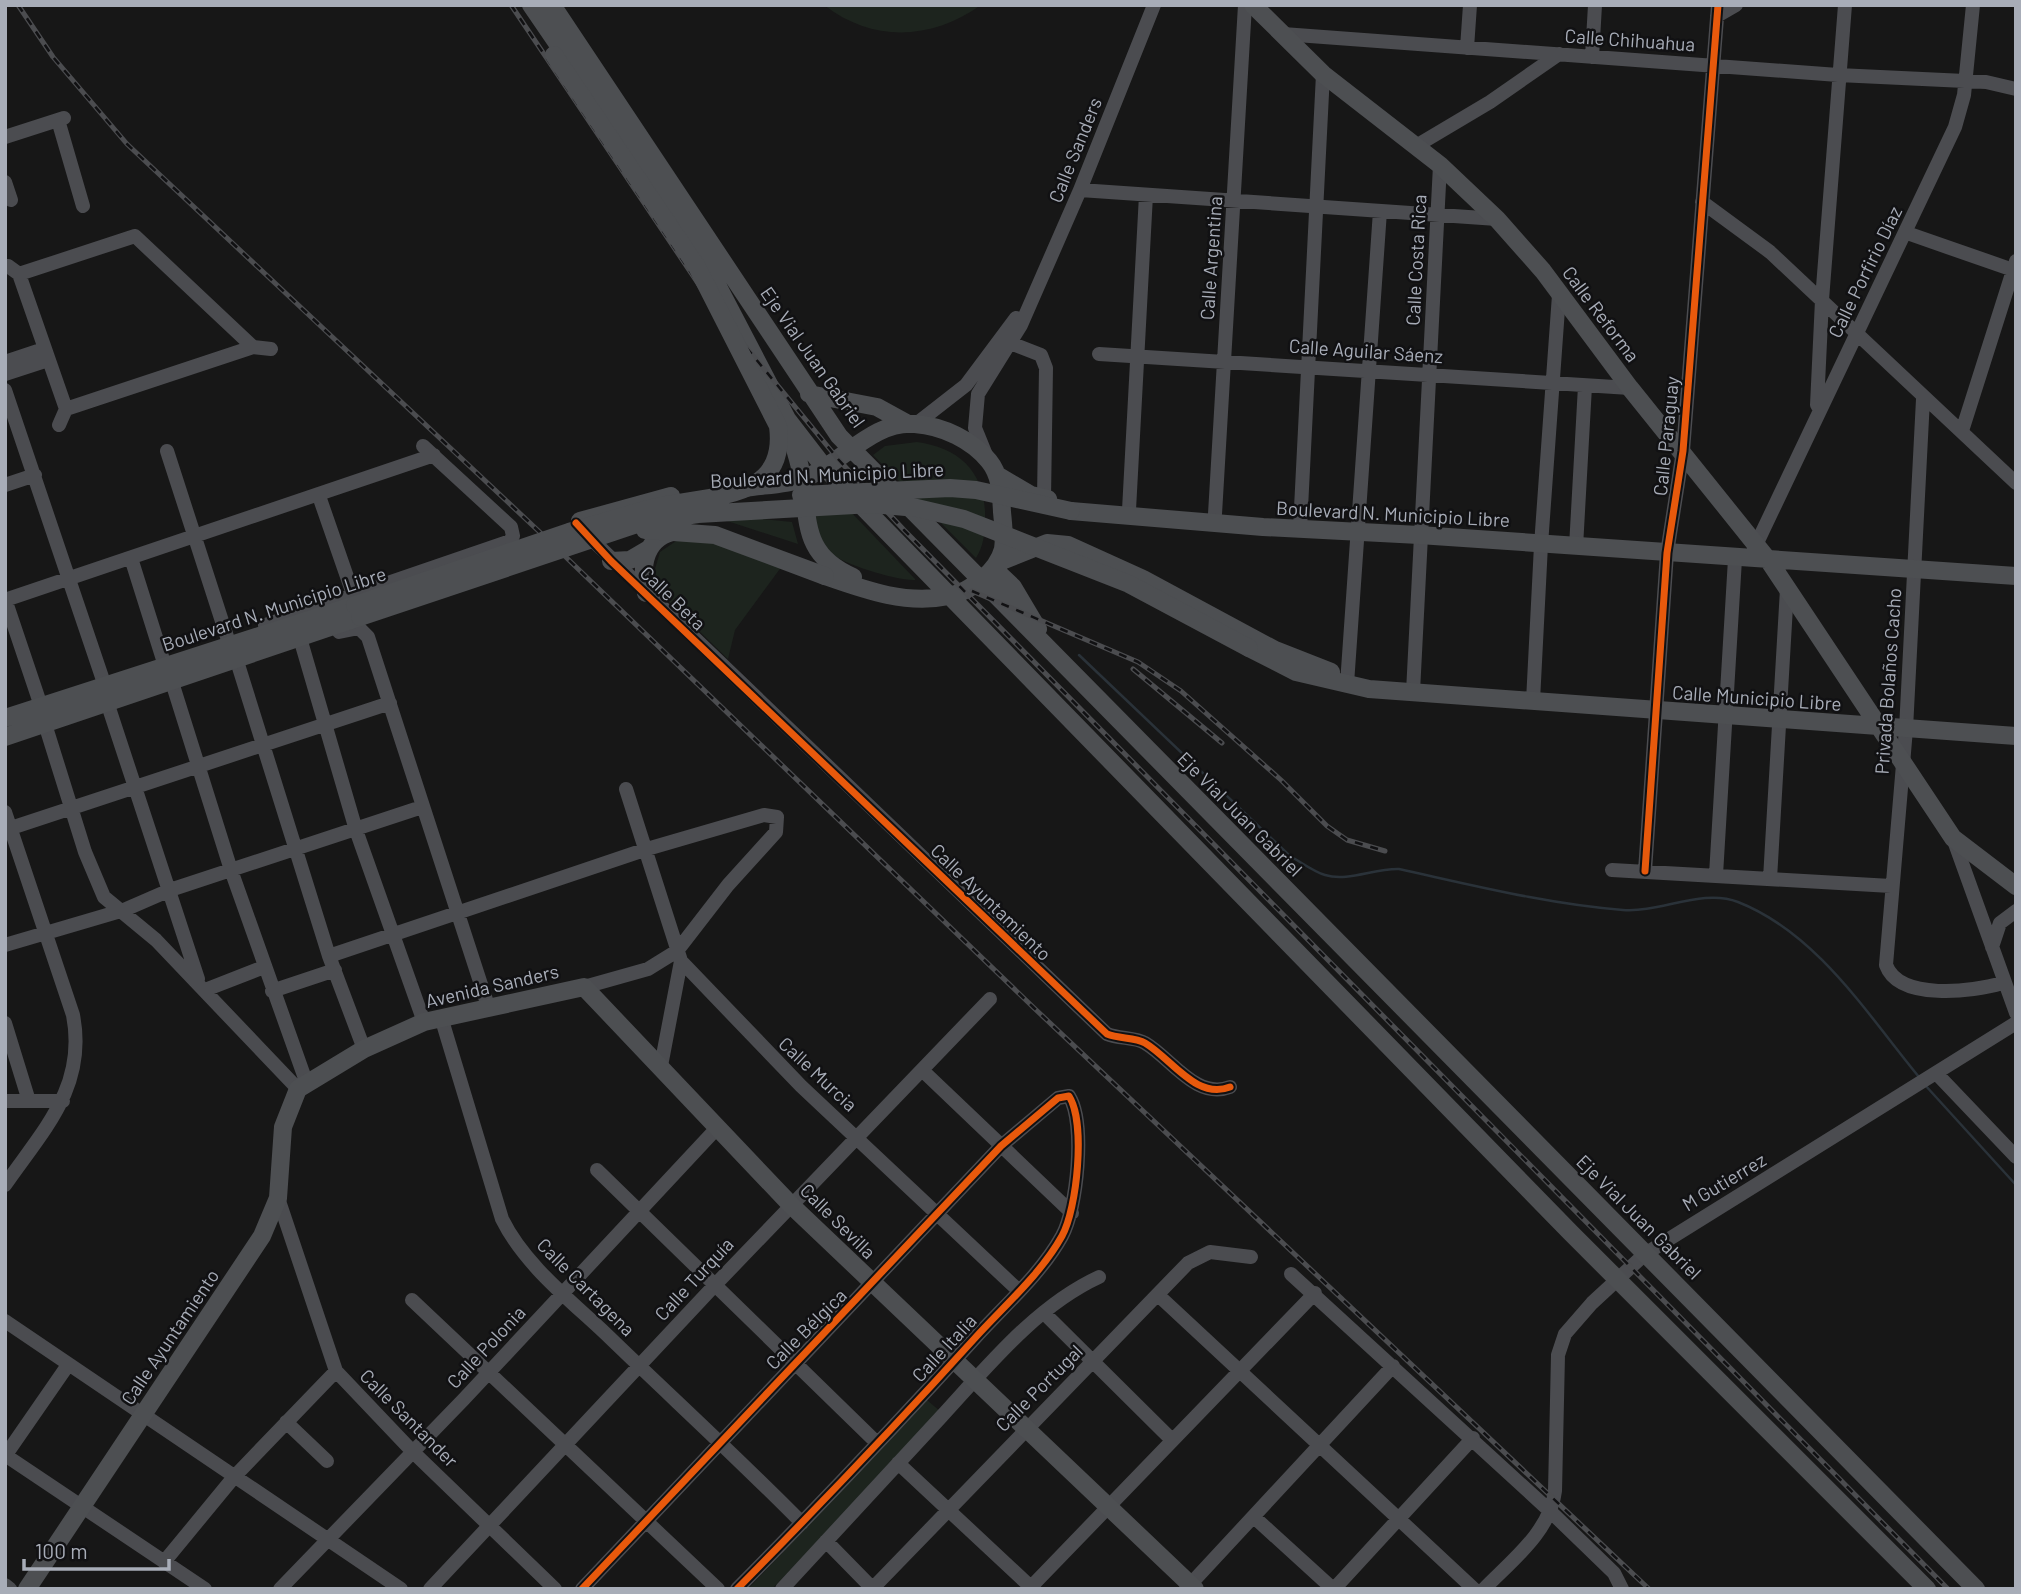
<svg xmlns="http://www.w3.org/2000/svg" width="2021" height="1594" font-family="Barlow,sans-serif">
	<rect width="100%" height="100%" fill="#171717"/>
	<path fill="#1d241e" d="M824,5H981C932,40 873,43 824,5Z
		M917,442C962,448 987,475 985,521C984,536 984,545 976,558L873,455L885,446Z
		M849,510L915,579V580C898,581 842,564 831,553C820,542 817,527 812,513Z
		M721,515L792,522L798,544L721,519Z
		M694,535L782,566L735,630L728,659L663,596L653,576L660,552L682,537Z
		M927,1400L941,1412L772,1589H748Z"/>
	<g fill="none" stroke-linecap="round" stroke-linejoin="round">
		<path stroke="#2a3239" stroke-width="2.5" d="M1079,655L1290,856C1301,862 1314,872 1325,875C1348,882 1375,868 1399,869C1472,885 1547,904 1623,910C1660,913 1702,888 1738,902C1817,933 1867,1014 1919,1077
			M1925,1085L2016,1185"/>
		<path stroke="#4b4c50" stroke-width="14" d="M1717,16L1736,5
			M1283,34L1838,75L1986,82L2016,89
			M1467,48L1470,5
			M1592,57L1595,5
			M58,120L83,206
			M5,137L64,118
			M1416,146L1490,102L1559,54
			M5,182L11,200
			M1080,190L1497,219
			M1702,202L1770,252L2016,483
			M1907,233L2016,271
			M135,236L253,347
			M8,266L19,274
			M19,274L66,409
			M19,274L135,236
			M1010,343L1041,355L1046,368L1044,498
			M1099,354L1630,388
			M5,362L44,349
			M5,374L48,360
			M5,390L105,686
			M1923,399L1906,729L1886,965C1899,1001 1973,992 2002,983
			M1817,405L1822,300L1845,5
			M66,409L253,347L271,349
			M916,424L966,385L1016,318
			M59,425L66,409
			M1962,431L2016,261
			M167,451L230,646
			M986,455L975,428L978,394L1021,325L1080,190L1154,5
			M5,485L35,475
			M319,496L353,594
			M1129,510L1146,195
			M1215,514L1245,5
			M1300,528L1323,74
			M586,534L1107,1034C1119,1039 1135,1037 1145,1043C1172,1059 1196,1100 1230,1087
			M1756,545L1955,127L1964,95L1973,5
			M1576,547L1585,386
			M131,558L165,666
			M5,599L41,706
			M5,600L434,455
			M265,625L510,541L513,536L511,527L423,446
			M339,632L359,628L368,637L488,1006
			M302,645L356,830L424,1022
			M236,658L329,956L364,1049
			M171,679L231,870L307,1084
			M1347,684L1380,211
			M1413,692L1440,165
			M1533,701L1541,545L1559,295
			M107,702L198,979
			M45,724L85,852L104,897L156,940L298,1089
			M626,789L681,961L801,1086L1018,1290
			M5,812L73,1015C87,1087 43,1130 5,1185
			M5,830L390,703
			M1953,838L2016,1013
			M1612,870L1891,886
			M1645,871L1667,553L1683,451L1718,5
			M1716,875L1735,559
			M1770,879L1787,589
			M5,945L124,910L170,890L422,807
			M1992,947L2000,923L2016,911
			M329,956L647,849L764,815L777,817L776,832L728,885L677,951L648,969L584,987
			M205,990L264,967
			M272,991L335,970
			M441,1017L502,1219C524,1264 570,1300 606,1334C671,1397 738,1458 802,1523
			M5,1023L29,1101
			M661,1066L681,961
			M922,1070L1072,1213
			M1936,1073L2016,1157
			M5,1101H63
			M597,1170L876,1442
			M278,1198L336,1371L412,1451L555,1589
			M1291,1274L1551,1512L1614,1573L1622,1589
			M1158,1295L1474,1589
			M412,1300L718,1589
			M1044,1313L1172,1440
			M5,1321L401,1589
			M286,1422L327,1461
			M5,1455L205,1589
			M5,1456L68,1365
			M898,1463L1033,1589
			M1254,1517L1333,1589
			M826,1541L873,1589
			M164,1562L234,1477L336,1371
			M5,1585L10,1589
			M280,1589L464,1399L717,1128
			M430,1589L714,1286L990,999
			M582,1589L1001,1146L1058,1098L1069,1096C1086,1123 1077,1209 1062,1236C1041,1274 1004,1306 975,1338C898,1423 818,1507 737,1589
			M782,1589C835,1531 888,1474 941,1417C987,1367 1036,1306 1099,1277
			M872,1589L1188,1263L1210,1252L1251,1257
			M1029,1589L1315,1293
			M1186,1589L1393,1366
			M1334,1589L1473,1438
			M1484,1589C1511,1561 1550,1532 1555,1491L1558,1355L1565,1334L1592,1303L1645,1254L2016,1023"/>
		<path stroke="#4d4f52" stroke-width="18" d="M531,5L700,252L787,419L824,467L1571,1233L1927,1589
			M552,5L839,436L1976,1589
			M1253,5L1323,74L1440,165L1497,219L1543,271L1630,388L1769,561L1953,838L2016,886
			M809,394L877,407L908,424
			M789,425C792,443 800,461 802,478C809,524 803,555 853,577
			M997,475L1031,495L1048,499
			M744,488C763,485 785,485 802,479C840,466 872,420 915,424C943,426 972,440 989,461C1001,476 1001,494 1002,512C1003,523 1005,537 1003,549C997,572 971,591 949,596C906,605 865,590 825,576
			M1071,511L1263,527L1419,535L2016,576
			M580,521L671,496
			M611,561L630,560L647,550
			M997,563L1047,543L1068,545L1143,579L1275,650L1331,672
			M993,568L1013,587L1038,629
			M646,593C640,565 645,536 677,531
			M1249,648L1296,672L1369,689L2016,736
			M5,718L355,605
			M5,737L360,617
			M27,1589L262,1236L278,1198L283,1127L298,1089L364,1049L424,1022L584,987L791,1205L1195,1589"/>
		<defs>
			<path id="rail" d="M18,5L53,57L127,144L546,538L1033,1007L1649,1589
				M511,5L718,313L838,459L904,530L1948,1589
				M972,591L1138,662L1181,691L1281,780L1327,826L1347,840L1385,851
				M1133,669L1222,743"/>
		</defs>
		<use href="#rail" stroke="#4b4c4f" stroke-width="5"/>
		<use href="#rail" stroke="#111113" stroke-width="2.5" stroke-dasharray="8" stroke-linecap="butt"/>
		<path stroke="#4d4f52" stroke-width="18" d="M554,55L697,267L778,426C788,504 706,494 652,508
			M801,495L950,488L976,490L1071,511
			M645,530L715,535L825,576
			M355,605L569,532L648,509
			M360,617L643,522L698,514L872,504L917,508L964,519L1129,584L1249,648"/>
		<defs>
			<path id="cycleway" d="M576,523L611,561L1107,1034C1119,1039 1135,1037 1145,1043C1172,1059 1196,1100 1230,1087
				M1645,871L1667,553L1683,451L1718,5
				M582,1589L1001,1146L1058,1098L1069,1096C1086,1123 1077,1209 1062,1236C1041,1274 1004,1306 975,1338C898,1423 818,1507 737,1589"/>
		</defs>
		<use href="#cycleway" stroke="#111113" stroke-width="11"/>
		<use href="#cycleway" stroke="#e8590c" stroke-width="7"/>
	</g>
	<g text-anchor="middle" stroke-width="5" stroke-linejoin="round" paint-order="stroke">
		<g font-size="19" fill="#a8adb8" stroke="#111113">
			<text transform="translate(1630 40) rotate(4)" y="7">Calle Chihuahua</text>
			<text transform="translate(1075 150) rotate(-68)" y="7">Calle Sanders</text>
			<text transform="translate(1211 258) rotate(-86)" y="7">Calle Argentina</text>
			<text transform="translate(1416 260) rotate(-87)" y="7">Calle Costa Rica</text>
			<text transform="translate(1865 272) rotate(-64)" y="7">Calle Porfirio Díaz</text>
			<text transform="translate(1601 314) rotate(53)" y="7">Calle Reforma</text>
			<text transform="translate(1366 351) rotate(4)" y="7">Calle Aguilar Sáenz</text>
			<text transform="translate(813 357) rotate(55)" y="7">Eje Vial Juan Gabriel</text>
			<text transform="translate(1666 436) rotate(-84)" y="7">Calle Paraguay</text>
			<text transform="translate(827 475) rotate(-3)" y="7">Boulevard N. Municipio Libre</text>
			<text transform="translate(1393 514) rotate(3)" y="7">Boulevard N. Municipio Libre</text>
			<text transform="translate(673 598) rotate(44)" y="7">Calle Beta</text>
			<text transform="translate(274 609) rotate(-18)" y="7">Boulevard N. Municipio Libre</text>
			<text transform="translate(1888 681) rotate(-86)" y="7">Privada Bolaños Cacho</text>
			<text transform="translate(1757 698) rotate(4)" y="7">Calle Municipio Libre</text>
			<text transform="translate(1240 814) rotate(45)" y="7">Eje Vial Juan Gabriel</text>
			<text transform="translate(991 902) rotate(44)" y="7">Calle Ayuntamiento</text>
			<text transform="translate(492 986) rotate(-13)" y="7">Avenida Sanders</text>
			<text transform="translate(818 1074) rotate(43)" y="7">Calle Murcia</text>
			<text transform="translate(1724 1182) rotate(-31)" y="7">M Gutierrez</text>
			<text transform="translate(1639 1217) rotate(45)" y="7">Eje Vial Juan Gabriel</text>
			<text transform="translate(838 1221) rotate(45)" y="7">Calle Sevilla</text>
			<text transform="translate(694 1279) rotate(-47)" y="7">Calle Turquía</text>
			<text transform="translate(586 1287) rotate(45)" y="7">Calle Cartagena</text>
			<text transform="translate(806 1329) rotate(-45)" y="7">Calle Bélgica</text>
			<text transform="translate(170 1337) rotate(-56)" y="7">Calle Ayuntamiento</text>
			<text transform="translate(486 1347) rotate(-47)" y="7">Calle Polonia</text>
			<text transform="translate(944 1348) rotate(-47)" y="7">Calle Italia</text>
			<text transform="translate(1039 1388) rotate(-45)" y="7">Calle Portugal</text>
			<text transform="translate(409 1418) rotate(45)" y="7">Calle Santander</text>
		</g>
	</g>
	<rect width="2021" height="1594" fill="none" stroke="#a8adb8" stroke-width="14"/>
	<path d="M24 1559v10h145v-10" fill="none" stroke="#a8adb8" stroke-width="3.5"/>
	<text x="35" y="1559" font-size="21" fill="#a8adb8" stroke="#111113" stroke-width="5" paint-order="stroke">100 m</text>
</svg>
